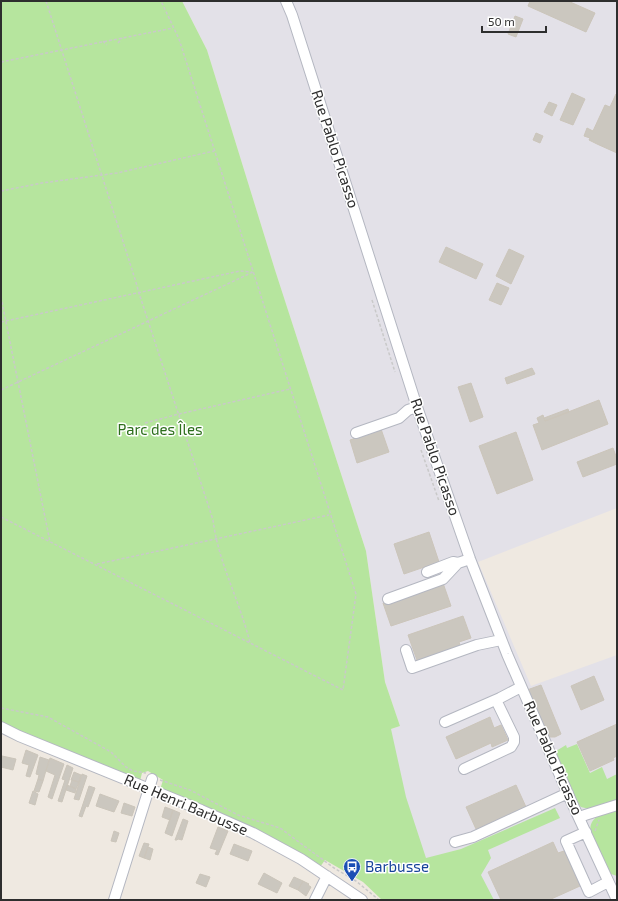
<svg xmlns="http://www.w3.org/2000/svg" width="618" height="901" font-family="'Exo 2',sans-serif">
	<rect width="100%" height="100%" fill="#efe9e1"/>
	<path fill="#e3e1e8" d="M182,1H617V508L478,562L531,686L617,655V900H480L461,849L426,859L372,736L400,726L385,682L366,551L275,270L207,50Z"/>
	<path fill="#b6e59e" d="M1,1H182L207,50L275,270L366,551L385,682L400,726L391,729L406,797L426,858L461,849L555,808L560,818L488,850L491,858L481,875L494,900H382L363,882L325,860L320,867L160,790L163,780L148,771L142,773L140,781L1,724Z
		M577,744L590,773L602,767L607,779L617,774V800L589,809L581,807L576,802L557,759L556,751L566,745L567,748Z
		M617,809V876L611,874L608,869L591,835C587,816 603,814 617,809Z"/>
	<path fill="#cbc7bf" stroke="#cbc5ba" d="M530,1H568L595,13L586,32L528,6Z
		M515,16L523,19L516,37L508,34Z
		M572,93L585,99L573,125L560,120Z
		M616,94H617V153L597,144L589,140L590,138L584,136L587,128L593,131L605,105L610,107Z
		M549,102L557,105L552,116L544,112Z
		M536,133L543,136L540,143L533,140Z
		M446,247L483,264L476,279L439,262Z
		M509,249L524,256L511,284L496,276Z
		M497,283L509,288L501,305L489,300Z
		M532,368L535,374L507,384L505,378Z
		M471,383L483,417L470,422L458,387Z
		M599,400L608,424L542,450L533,425L539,423L537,418L543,415L545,421Z
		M568,409L569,412L545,421L544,418Z
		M381,429L389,452L357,463L350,440Z
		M516,432L533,480L497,494L479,446Z
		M613,448L617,459V464L583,477L577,462Z
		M429,532L439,562L404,574L394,544Z
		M443,583L451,606L391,626L383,603Z
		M463,616L471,638L459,642L461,648L418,663L408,635Z
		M594,676L604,700L581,710L571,686Z
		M541,685L561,734L555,737H550L547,735L527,690Z
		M490,717L494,728L501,725L508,740L492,747L491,743L456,759L446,737Z
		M617,724V756L613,758L614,760L590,771L577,742Z
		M26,750L38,755L30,777L26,776L29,765L22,763Z
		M2,756L16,759L13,770L1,767Z
		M40,757L49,760L43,781L38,779L39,775L36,774Z
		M50,758L64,764L52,799L48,797L55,775L46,771Z
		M67,765L73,768L62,802L58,801L65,780L62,779Z
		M74,772L81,775L79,782L71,780Z
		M82,774L87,776L79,800L74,799Z
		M38,779L43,781L39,792L34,791Z
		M72,780L79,782L76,789L70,786Z
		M67,785L76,789L75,793L66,790Z
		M516,785L526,807L476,829L466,807Z
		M89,786L95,788L88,807L86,806L82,817L79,816Z
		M33,791L38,794L35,805L29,803Z
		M100,794L119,801L114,812L96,806Z
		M124,803L135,807L132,816L121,813Z
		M165,807L173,810L170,820L162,817Z
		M173,810L180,813L172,836L165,833Z
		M183,819L188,821L182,840L178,839L177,840H175Z
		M218,827L228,831L218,855L215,854L217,850L210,848Z
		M114,831L119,833L116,842L111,841Z
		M553,842L558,853L564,851L580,886L549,900H501L488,872Z
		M144,843L149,844L144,858L139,856Z
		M234,844L252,851L248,861L230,854Z
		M148,847L153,849L150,860L144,858Z
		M264,873L282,883L277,893L258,884Z
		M200,874L210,877L206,887L196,883Z
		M294,877L303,881L298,890L289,886Z
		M303,881L309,884L308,885L311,887L306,896L298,890Z"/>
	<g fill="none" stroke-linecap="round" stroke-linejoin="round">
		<defs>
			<path id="minor" d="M286,1L292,15L417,407L470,559L507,654L572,803L617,900
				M356,433L399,418L408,410L417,407
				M427,572L453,562L458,563
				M388,599L443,579L458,563L470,559
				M406,650L412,668L477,645L501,640
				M445,722L500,698L521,687
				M1,727L19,736L201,810L253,833L301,859L362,900
				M464,769L511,747L514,742V737L496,700
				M579,818L585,815L617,805
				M586,832L566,841L589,892L608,882
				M455,842L473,837L568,793
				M114,900L152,779
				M315,900L327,876"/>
		</defs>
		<use href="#minor" stroke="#b4b7c1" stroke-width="12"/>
		<path stroke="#c9c9c9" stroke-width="1.5" stroke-dasharray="3 2" stroke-linecap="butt" d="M46,1L135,279L139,293L213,520C218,562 240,601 250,643
			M103,41L107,45
			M118,43L122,38
			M1,62L173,28
			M1,191L42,183L117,173L214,151
			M1,297L50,542
			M372,300L395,372
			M1,322L240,271L252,272
			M1,390L253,272
			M145,423L179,414L290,389
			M421,450L439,501
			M1,517L343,690L356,594L179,39L161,1
			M97,564L329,515
			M1,708L48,717L111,752L126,767L133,771L146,773
			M160,780L190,790L238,815L280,828L334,868L356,881L379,900
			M595,831L599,820"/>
		<use href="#minor" stroke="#fff" stroke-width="10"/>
	</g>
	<defs>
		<symbol id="bus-pin" viewBox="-11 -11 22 30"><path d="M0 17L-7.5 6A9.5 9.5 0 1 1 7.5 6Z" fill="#1a4fb4" stroke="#fff"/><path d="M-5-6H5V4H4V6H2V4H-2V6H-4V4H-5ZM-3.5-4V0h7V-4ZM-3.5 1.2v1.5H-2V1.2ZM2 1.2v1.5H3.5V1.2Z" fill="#fff"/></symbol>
	</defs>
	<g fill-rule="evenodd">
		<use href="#bus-pin" x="342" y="857" width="20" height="27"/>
	</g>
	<g text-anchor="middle" stroke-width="3" stroke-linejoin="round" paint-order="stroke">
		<g font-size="15" fill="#2e2e2e" stroke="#fff">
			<text transform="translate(335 149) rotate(72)" y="5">Rue Pablo Picasso</text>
			<text transform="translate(435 457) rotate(71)" y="5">Rue Pablo Picasso</text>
			<text transform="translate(553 758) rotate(66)" y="5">Rue Pablo Picasso</text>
			<text transform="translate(186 805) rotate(23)" y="5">Rue Henri Barbusse</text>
		</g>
		<g font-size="15" fill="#2c6e1b" stroke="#fff">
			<text x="160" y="435">Parc des Îles</text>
		</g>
		<g font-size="15" fill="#164399" stroke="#fff" text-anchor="start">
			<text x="365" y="872">Barbusse</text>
		</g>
	</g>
	<rect width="618" height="901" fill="none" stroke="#2e2e2e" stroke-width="4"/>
	<path d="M482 26v6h64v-6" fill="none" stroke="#2e2e2e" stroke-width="2"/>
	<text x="488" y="26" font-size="12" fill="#2e2e2e" stroke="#ffffff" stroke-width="3" paint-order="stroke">50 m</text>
</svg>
